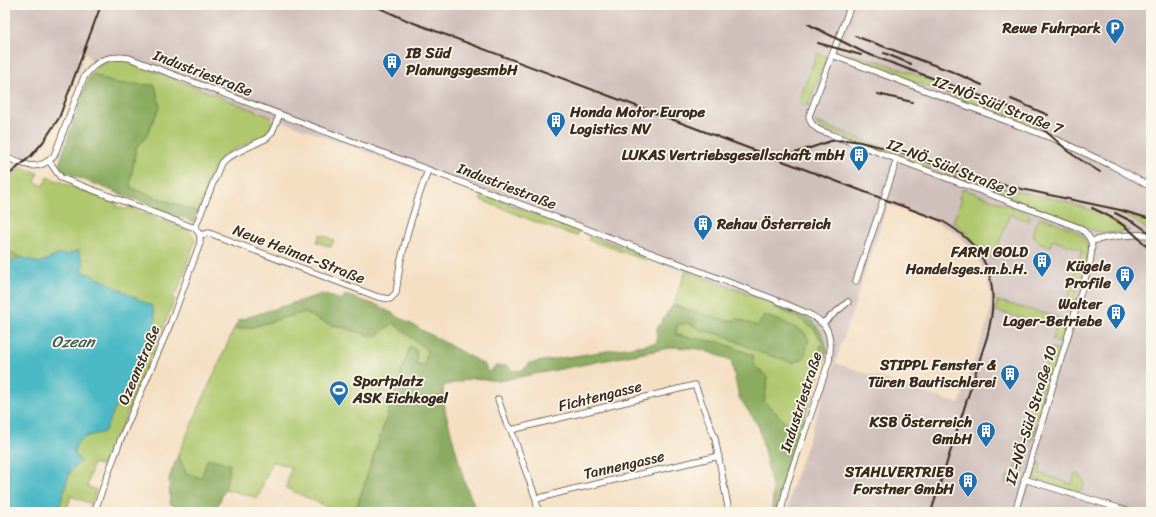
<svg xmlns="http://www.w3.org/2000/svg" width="1156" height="517" font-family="Sriracha,sans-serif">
	<rect width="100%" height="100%" fill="#fbf7ec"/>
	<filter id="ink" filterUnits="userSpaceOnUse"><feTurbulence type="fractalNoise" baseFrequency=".025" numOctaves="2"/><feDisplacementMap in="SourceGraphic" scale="8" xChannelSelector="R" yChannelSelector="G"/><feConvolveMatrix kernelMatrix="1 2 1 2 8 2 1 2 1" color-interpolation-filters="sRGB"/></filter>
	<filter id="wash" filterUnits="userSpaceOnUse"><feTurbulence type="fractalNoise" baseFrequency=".012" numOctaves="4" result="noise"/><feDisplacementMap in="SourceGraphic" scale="16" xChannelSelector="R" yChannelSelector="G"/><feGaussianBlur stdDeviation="0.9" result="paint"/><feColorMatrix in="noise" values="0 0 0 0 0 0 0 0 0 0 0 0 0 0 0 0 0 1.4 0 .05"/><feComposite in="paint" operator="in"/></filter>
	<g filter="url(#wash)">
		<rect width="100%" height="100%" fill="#f4dfc3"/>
		<path fill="#d0c0bc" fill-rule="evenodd" d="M5,5H1151V512H787L791,490L835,363L825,360L827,351L823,333L818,326L807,317L775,304L590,236L420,171L271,117L129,61L96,68L86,53L81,51L78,58L82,61L60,119L45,144L30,160L5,150ZM888,204L935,222L952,230L961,237L976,254L986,275L991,297V308L989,318L959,404L835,363Z
			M15,165L22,167L5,182V174Z"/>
		<path fill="#afc76d" stroke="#757846" d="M817,53L827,57L808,105H803L799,102Z
			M848,54L881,62L980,98L1020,116L1039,128L843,55Z
			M117,60L128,61L271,117C279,138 237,146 225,154C212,164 204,197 198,212L133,189L130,185L136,148L146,137L155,86L113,83L94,74L87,81C93,68 103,62 117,60Z
			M816,122L974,181L1063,201L1085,208L1100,213L1130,231C1110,233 1097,235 1080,224L824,129L815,123Z
			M22,167L38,173L35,182L44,186L47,177L117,203L116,206L126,210L128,207L187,230C192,233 194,235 195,241L178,290L172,298L175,299L105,467L93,463L87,486L96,490L91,504L71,496L66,512H5V182Z
			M964,189L1028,213L1030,215L1029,221L1010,214L993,260C979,248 968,233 953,222L962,199L959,198L962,190Z
			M482,194L578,231L577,236L551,228L481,200Z
			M1120,213L1151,222V232L1137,222Z
			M1040,218H1044L1075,230L1084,238L1087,243L1088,255L1071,309L1067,312L1064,311L1082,250L1052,240L1050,247L1039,242L1033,235C1033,229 1035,223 1040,218Z
			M320,234L334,240L331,247L317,242Z
			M590,236L646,256L645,260L588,240Z
			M686,271L775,304L774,307L794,316L814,328L822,342L814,371L793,430L764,401L768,378L753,364L719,342L690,338L676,334L677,325L688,323L704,331L724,335L758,352L764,315L759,327L738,319L728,321L673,305Z
			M997,301L1062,318C1069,325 1064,334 1061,342L1060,343L1052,341L1056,327L996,311Z
			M304,312L320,321L375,337L393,323L427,350L425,365L416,366V350L410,347L355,512H338L286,488L291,467L272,461L258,498L225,489L230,464L201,478L186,474L178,455L234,329L249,328Z
			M1051,348L1057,350L1059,352L1051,377L1043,374Z
			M1042,377L1050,380L1047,389L1039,387Z
			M1038,389L1046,392L1038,419L1030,417Z
			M1027,424L1036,426L1032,439L1030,441L1023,439Z
			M1022,445H1026L1029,449L1023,472L1018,475L1014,472Z
			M1038,461L1041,465L1039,473L1072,484L1075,473L1081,476L1085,483L1082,490L1077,492L1033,478C1029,474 1031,471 1032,465Z
			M1007,476L1017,478L1019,482V484L1016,486L1005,483Z"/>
		<path fill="#8bac60" stroke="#636b3f" d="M94,74L113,83L155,85L160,106L146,137L136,148L130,185L133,189L198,212L194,222L61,171L60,167V162L87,81Z
			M5,249L21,257L5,267Z
			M322,294L342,300L345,295L379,306L485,365L488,373L495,366H508L513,371L523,370L530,363L657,343V328L673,305L728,321L738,319L758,326L764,315L784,322L804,332L809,340L804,358L794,363L758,352L724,335L704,331L688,323L677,325L676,334L690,338L719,342L753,355V364L768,378L764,401L793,430L814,371L822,342L814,328L794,316L774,307L775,304C802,315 822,318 827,351L779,494L778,512H772L773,491L759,427L739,397L731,360L700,349L674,347L499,381L473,378L443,386L445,410L464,481L477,512H450L449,509L446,512H355L410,346L416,350L417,366L425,365L427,350L393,323L375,337L320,321L304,312L249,328L234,329L239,320Z
			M178,455L186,473L201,478L208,458L230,464L225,489L215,512H192L170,504L169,478Z
			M5,479L8,500L12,512H5Z"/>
		<path fill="#4bb9c5" stroke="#437272" d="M78,250L83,261V272L94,276L152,306L156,320L151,334L104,432C91,436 75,436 74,453L81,461L70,471L58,512H12L8,500L5,479V267L21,257L39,263L63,253L67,255Z"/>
	</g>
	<g filter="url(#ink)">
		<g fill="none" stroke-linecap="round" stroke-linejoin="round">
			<defs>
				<path id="street" d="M851,5L809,116C810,123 813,126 819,130L1080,228C1094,239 1093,245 1090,262L1015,512
					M832,55L1057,140L1113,166L1151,187
					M5,157C24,164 37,173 54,156L84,77C97,60 107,55 129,58L763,295C774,299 785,304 795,308C825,320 834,328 829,361L787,484L781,512
					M49,161L61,178L195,228L200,235V243L171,322L120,441L96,507V512
					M195,228L221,163L226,158L267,138L272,132L280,114
					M200,235L209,233L378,297L390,299L396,293L400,264L408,231L418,198L428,170
					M1092,241C1111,236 1131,234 1151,235
					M856,281L897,159
					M823,323L848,302
					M498,399L507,425L511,430L536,499L538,512
					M511,430L695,385L715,438L729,512
					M1024,479L1131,512
					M536,499L570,490L719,456"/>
			</defs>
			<use href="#street" stroke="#574537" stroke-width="7"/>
			<use href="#street" stroke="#fff" stroke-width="5.5"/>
			<path stroke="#3b2a1e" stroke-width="2" d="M373,5L406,20L647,110L942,221C990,248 1001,286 987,337L931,512
				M808,24L865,53L1007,106L1036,123L1073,155L1100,172
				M855,36L953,72L982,85
				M818,43L861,55
				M884,53L911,64
				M878,94L912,102
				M1011,99L1048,115
				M774,154H792L831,141L846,140L860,142L898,151L975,179L1120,210L1151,219
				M5,178L31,156L43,142L59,118L101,5
				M1092,208C1119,220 1132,230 1151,251
				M1115,213L1137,224L1151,234"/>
		</g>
	</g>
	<defs>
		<symbol id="parking-pin" viewBox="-11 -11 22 30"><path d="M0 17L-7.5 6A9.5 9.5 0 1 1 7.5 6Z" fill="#1f6fb2" stroke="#fbf7ec"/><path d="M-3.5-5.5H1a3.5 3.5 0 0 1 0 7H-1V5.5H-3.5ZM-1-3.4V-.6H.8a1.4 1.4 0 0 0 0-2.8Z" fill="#fff"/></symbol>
		<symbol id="building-pin" viewBox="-11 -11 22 30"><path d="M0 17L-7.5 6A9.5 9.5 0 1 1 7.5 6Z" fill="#1f6fb2" stroke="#fbf7ec"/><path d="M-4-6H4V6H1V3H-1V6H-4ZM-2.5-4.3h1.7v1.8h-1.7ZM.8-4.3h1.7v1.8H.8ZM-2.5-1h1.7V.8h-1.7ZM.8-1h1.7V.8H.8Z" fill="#fff"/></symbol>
		<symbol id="stadium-pin" viewBox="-11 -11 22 30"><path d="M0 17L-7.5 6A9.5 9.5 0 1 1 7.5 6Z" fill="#1f6fb2" stroke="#fbf7ec"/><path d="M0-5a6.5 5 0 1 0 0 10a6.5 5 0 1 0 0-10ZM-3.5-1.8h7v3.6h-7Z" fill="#fff"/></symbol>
	</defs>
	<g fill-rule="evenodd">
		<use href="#parking-pin" x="1104" y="17" width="22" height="30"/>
		<use href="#building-pin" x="381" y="51" width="22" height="30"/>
		<use href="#building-pin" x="545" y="110" width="22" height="30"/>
		<use href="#building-pin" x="848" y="144" width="22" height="30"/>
		<use href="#building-pin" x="692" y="213" width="22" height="30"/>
		<use href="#building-pin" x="1031" y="250" width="22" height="30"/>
		<use href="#building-pin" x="1114" y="264" width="22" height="30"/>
		<use href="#building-pin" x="1105" y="302" width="22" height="30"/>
		<use href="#building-pin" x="999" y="363" width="22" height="30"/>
		<use href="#stadium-pin" x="328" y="379" width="22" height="30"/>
		<use href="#building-pin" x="975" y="420" width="22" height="30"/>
		<use href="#building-pin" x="957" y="470" width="22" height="30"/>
	</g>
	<g text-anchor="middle" stroke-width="3.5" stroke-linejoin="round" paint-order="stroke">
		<g font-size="15" font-weight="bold" fill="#3b2a1e" stroke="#fbf7ec" text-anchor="end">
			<text x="1101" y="33">Rewe Fuhrpark</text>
			<text x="406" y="58" text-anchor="start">IB Süd<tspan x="406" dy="17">PlanungsgesmbH</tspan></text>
			<text x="570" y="117" text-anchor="start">Honda Motor Europe<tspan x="570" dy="17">Logistics NV</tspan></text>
			<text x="845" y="160">LUKAS Vertriebsgesellschaft mbH</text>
			<text x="717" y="229" text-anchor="start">Rehau Österreich</text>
			<text x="1028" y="257">FARM GOLD<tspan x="1028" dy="17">Handelsges.m.b.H.</tspan></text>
			<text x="1111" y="271">Kügele<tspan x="1111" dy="17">Profile</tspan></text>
			<text x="1102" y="309">Walter<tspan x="1102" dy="17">Lager-Betriebe</tspan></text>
			<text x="996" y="370">STIPPL Fenster &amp;<tspan x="996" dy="17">Türen Bautischlerei</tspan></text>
			<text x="353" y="386" text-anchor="start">Sportplatz<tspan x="353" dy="17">ASK Eichkogel</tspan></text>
			<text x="972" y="427">KSB Österreich<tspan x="972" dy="17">GmbH</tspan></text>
			<text x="954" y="477">STAHLVERTRIEB<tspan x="954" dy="17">Forstner GmbH</tspan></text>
		</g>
		<g font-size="15" fill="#3b2a1e" stroke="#fbf7ec">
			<text transform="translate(203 73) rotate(21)" y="5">Industriestraße</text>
			<text transform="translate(998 105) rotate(21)" y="5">IZ-NÖ-Süd Straße 7</text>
			<text transform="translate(952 168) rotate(21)" y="5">IZ-NÖ-Süd Straße 9</text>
			<text transform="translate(507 186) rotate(21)" y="5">Industriestraße</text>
			<text transform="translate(299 254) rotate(21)" y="5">Neue Heimat-Straße</text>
			<text transform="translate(139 365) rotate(-67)" y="5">Ozeanstraße</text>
			<text transform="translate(600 396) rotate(-14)" y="5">Fichtengasse</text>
			<text transform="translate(801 402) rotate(-72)" y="5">Industriestraße</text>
			<text transform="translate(1031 415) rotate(-73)" y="5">IZ-NÖ-Süd Straße 10</text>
			<text transform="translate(624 465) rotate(-13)" y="5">Tannengasse</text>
		</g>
		<g font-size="16" font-style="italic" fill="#415c58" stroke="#fbf7ec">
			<text x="73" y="347">Ozean</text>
		</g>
	</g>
	<rect width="1156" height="517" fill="none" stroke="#fbf7ec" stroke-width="20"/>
</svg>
